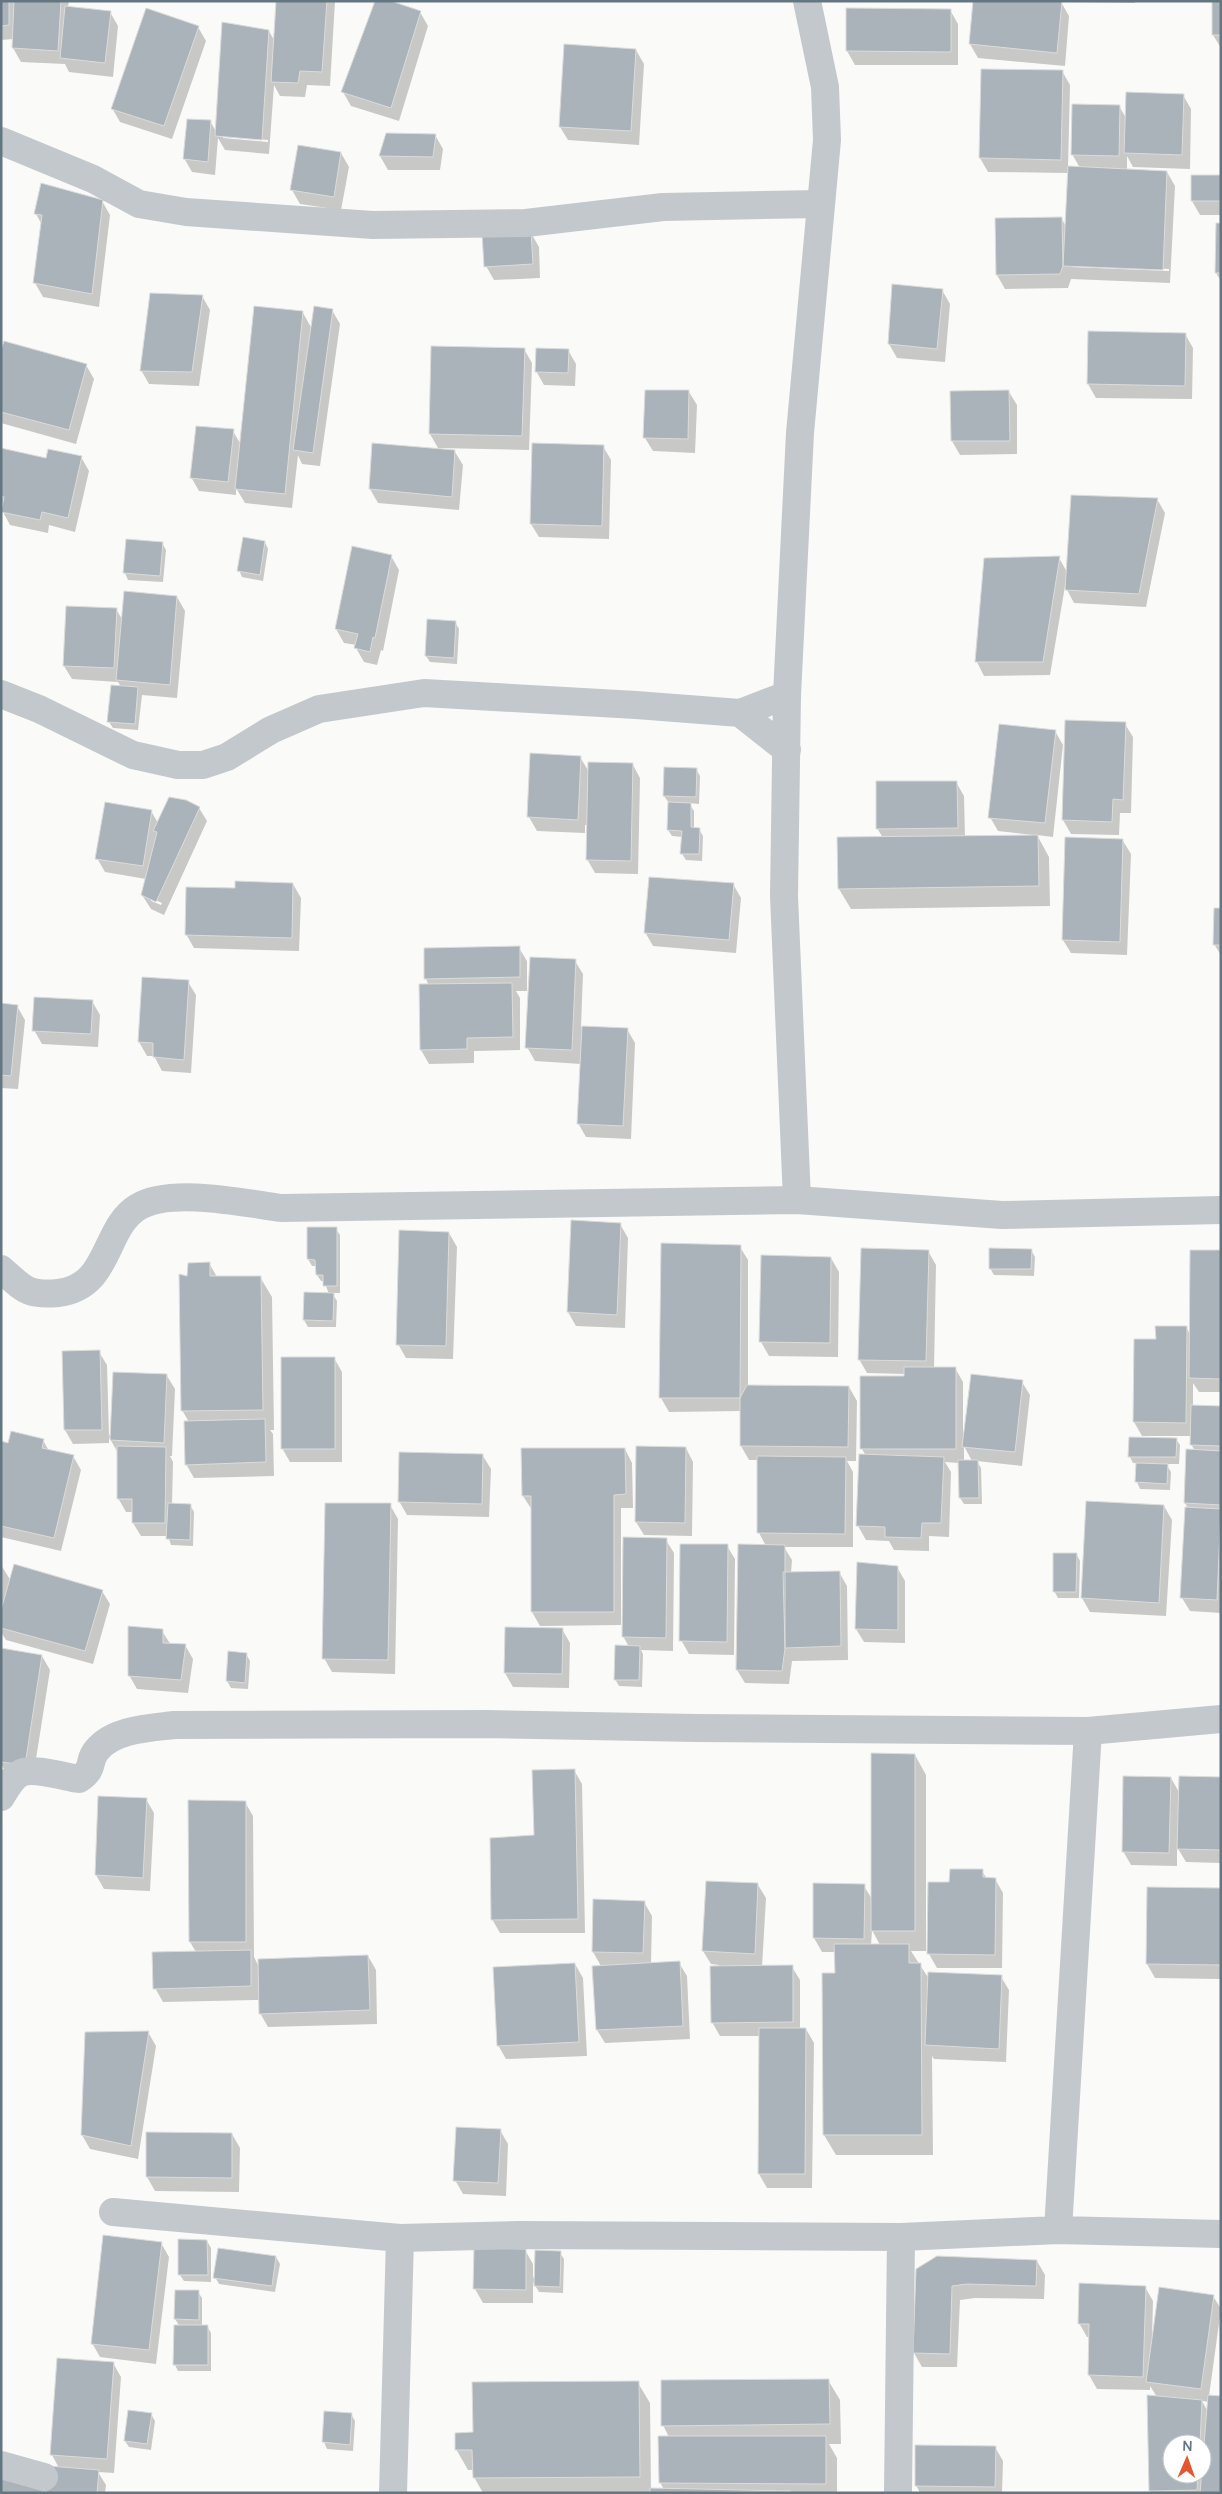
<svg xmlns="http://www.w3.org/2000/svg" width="1222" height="2494" font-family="Manrope,sans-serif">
	<rect width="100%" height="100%" fill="#fafaf8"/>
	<path fill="#0003" fill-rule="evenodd" d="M1,1H69L68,7L110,12L118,26L113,77L69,72L65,64L21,62L13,48V39L1,40Z
		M277,1H335L330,86L307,85L305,97L280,96L274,85L269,154L225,150L218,138L215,175L192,172L184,158L210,121L217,133L269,31L275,42ZM223,136L268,140V142L223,138Z
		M974,1L1061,2L1069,16L1065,66L978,58L970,44Z
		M1073,1H1135V3L1074,2Z
		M1221,1V48L1213,35Z
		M848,10H950L958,24V65H855L847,51Z
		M420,12L428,26L399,121L351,106L343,92Z
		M198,27L206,41L172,139L120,122L112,108Z
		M636,50L644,64L639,145L568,140L560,127Z
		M1062,71L1070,85L1068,168H1080L1072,154L1119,106L1126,118L1183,95L1191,109L1190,169L1133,167L1127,156V171L1167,172L1175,186L1170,283L1071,279L1068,288L1005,289L997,275L1062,219L1066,227L1069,173L988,172L980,158ZM1071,265L1169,269V271L1071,267Z
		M387,134L435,135L443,149L440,170H388L380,156Z
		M341,153L349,167L341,210L300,204L292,190Z
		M1221,177V215H1200L1192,201Z
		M102,201L110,215L99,307L43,297L35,283L42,225L36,214Z
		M1221,224V281L1216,273Z
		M531,233L539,247L540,278L494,280L486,266Z
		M942,290L950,304L945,362L897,358L889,344Z
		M202,296L210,310L199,386L149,384L141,370Z
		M332,310L340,324L320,466L302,464L298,455L292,508L245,503L236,488V495L199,491L191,477L233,431L241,445L303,313L312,329Z
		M1089,333L1185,334L1193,348L1192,399L1096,398L1088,384Z
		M524,349L532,363L529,450L438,448L430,434Z
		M568,350L576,364L575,386L544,385L536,371Z
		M1,354L86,365L94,379L76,444L1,423Z
		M689,392L697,405L695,453L653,451L645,438Z
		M1009,392L1017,405V454L960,455L952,441Z
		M603,446L611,460L609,539L539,537L531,524Z
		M1,449L47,460L81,457L89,471L75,532L49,525L48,533L10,525L1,508Z
		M455,452L463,465L459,510L378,503L370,489Z
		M1157,499L1165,513L1146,607L1074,603L1065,586L1050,675L984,676L977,662L1059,558L1067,572Z
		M265,542L268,549L263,581L242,577L239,570Z
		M162,543L166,550L163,582L128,580L125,573Z
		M391,556L399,570L383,651L381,650L377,665L364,662L356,648L357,645L344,643L336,629Z
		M177,597L185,611L177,698L142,695L138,730L113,728L109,722L121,687L118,682L72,679L64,666L116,609L123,621Z
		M455,622L459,629L457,664L430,662L426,656Z
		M1125,724L1133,737L1131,813H1120L1119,835L1071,834L1063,820Z
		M1055,731L1063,745L1053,837L1037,835L1049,857L1050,906L851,909L839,889L883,838L877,828L956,782L964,796L965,837L1032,836V835L998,831L990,817Z
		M580,757L589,772L633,765L640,778L638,874L595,873L587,859L588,825H585V833L537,831L529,817Z
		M696,769L700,776L699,804L689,803L694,811V829H699L703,836L702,861L686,860L682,854L683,837L672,836L668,830L669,803L664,796Z
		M199,808L207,821L164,915L151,909L142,895L146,879L105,872L97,858L151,811L158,823ZM151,898L162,903L161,905L151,901Z
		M1123,841L1131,854L1127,955L1071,953L1063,940Z
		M293,884L301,898L299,951L194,948L186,934L236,889Z
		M733,884L741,898L736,953L653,946L645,932Z
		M1221,910V955L1214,944Z
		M519,948L527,961V991H516L520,998V1050L474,1051V1063L429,1064L421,1050L429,986L426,979L425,949Z
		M575,961L583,974L581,1027L627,1029L635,1043L631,1139L586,1137L578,1123L581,1064L535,1061L527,1047Z
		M188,982L196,995L191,1073L162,1071L154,1056H147L139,1042Z
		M92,1001L100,1015L98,1047L42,1044L34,1030Z
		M1,1004L17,1006L25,1020L18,1089L1,1088Z
		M620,1224L628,1238L625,1328L576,1326L568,1312Z
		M336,1229L340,1235V1293H332L337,1301L336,1327H308L304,1320L329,1294L324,1281H321L317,1275V1266H312L308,1259Z
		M449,1233L457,1247L453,1359L406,1358L398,1344Z
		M740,1247L748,1260V1386L849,1387L857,1401L856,1461H847L853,1472V1547H784L792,1560L791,1573L839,1572L847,1586L848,1660L792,1661L789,1684L745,1683L737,1670L766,1546L759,1533V1460H749L741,1446V1411L669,1412L661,1398Z
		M1031,1250L1035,1257L1034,1276L994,1275L990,1268Z
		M928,1251L936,1265L934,1368H955L963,1382V1433L1022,1382L1030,1395L1022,1466L977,1461L981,1468L982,1504H964L960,1498L959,1463L945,1462L951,1472L949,1537L929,1536V1551L894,1550L889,1541L866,1540L858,1526L860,1456H866L862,1449L905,1374L867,1373L859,1359ZM964,1446L972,1461H964Z
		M1221,1251V1392H1199L1193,1383V1406L1221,1407V1613L1190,1611L1182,1598L1188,1508L1185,1503L1195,1451L1191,1444V1436H1142L1134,1422L1157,1340L1186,1327L1191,1336Z
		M831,1258L839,1272L838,1357L769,1356L761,1342Z
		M209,1263L217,1277H260L272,1297L274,1430H270L273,1434L274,1476L194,1478L186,1464L189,1422L182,1410L189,1278Z
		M64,1352H99L107,1365L109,1436L167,1376L175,1389L172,1456H170L173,1462L172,1504L190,1505L194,1512L193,1546L171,1545L168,1536H141L133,1523V1512H126L118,1498V1453L109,1437V1443L73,1444L65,1430Z
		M334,1358L342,1372V1462H290L282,1448Z
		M1176,1439L1180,1445L1179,1464H1166L1171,1472L1170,1490L1140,1489L1137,1482V1463H1133L1130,1457Z
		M43,1440L49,1451L73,1456L81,1470L61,1551L1,1537V1443L9,1445Z
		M686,1448L693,1462L692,1536L644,1535L636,1522Z
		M625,1449L632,1463L633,1508H621V1625L540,1626L532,1612V1510L523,1496Z
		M483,1456L491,1469L489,1517L407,1515L399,1501Z
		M1087,1502L1164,1506L1172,1520L1166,1616L1090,1612L1082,1598Z
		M390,1505L398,1519L395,1674L332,1672L324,1658Z
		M666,1540L674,1553L673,1651L641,1650L643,1654L642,1687L619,1686L615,1679L629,1647L623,1636Z
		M727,1546L735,1559L734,1655L689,1654L681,1640Z
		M1077,1555L1080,1561L1079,1598H1058L1054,1591Z
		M1,1565L11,1581L102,1591L110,1604L93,1664L6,1640L1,1632Z
		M897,1567L905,1581V1643L864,1642L856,1629Z
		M562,1629L570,1643L569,1688L513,1687L505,1673Z
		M162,1631L171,1645H185L193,1659L188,1693L137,1689L129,1675Z
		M1,1650L42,1656L50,1670L33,1778L8,1775L1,1764Z
		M246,1654L250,1661L248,1689L231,1688L227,1681Z
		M915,1755L926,1775V1951H911L929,1979L1001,1977L1009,1990L1006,2062L934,2059L932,2056L933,2155H836L824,2135L836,1952H822L814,1938L864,1886L872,1899ZM872,1930L880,1945H871Z
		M574,1770L582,1784L585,1933H500L492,1919Z
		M1171,1778L1180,1794L1221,1778V1863L1186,1862L1177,1847V1866L1131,1865L1123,1851Z
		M100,1797L146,1799L154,1813L150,1891L104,1889L96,1875Z
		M245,1802L253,1816L254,1957L259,1967L368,1956L376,1970L377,2024L268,2027L260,2013V2000L163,2002L155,1988L196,1952L190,1942Z
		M982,1871L987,1879H995L1003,1893L1002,1968H937L929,1954L950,1883Z
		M758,1885L766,1898L762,1967H792L800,1980V2029H806L814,2043L812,2188H767L759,2174L760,2036H720L712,2022L719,1965L711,1964L703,1951Z
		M1148,1888L1221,1890V1979L1155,1978L1147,1964Z
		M594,1901L644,1902L652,1916L651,1964L679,1963L687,1976L690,2039L605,2043L597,2030L601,1966L593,1952Z
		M575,1964L583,1978L587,2056L506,2059L498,2045Z
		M148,2032L156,2046L138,2159L90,2149L82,2135Z
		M500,2130L508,2144L506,2196L463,2194L455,2180Z
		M232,2134L240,2148L239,2192L155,2191L147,2177Z
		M207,2241L211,2248V2282L184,2281L180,2275Z
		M161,2243L169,2257L156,2364L100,2357L92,2343Z
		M475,2250H525L533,2264V2278L560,2253L564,2259L563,2293L539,2292L533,2282V2303H483L475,2289Z
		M276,2257L280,2264L275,2292L219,2284L215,2277Z
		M1037,2261L1045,2275L1044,2299L975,2298L960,2300L957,2367H922L914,2353L917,2270Z
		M1145,2287L1153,2301L1152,2337L1213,2296L1221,2309L1209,2396L1221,2493H1151L1157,2397L1150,2386V2390L1097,2389L1089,2375L1090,2337H1087L1079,2323ZM1202,2401L1209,2402L1208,2412ZM1172,2444H1202V2474H1172Z
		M198,2292L202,2298V2326H207L211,2333V2371H178L175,2365L180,2327L175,2319Z
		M58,2360L113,2363L121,2377L114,2473L98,2472L106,2485L105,2493H1L59,2468L52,2455Z
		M828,2380L840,2400L841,2444H829L837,2458V2493H483L474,2477V2470H468L456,2449L474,2434L638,2383L650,2403L651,2490H664L660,2482L669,2437L663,2425Z
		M151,2414L155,2421L151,2450L129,2447L125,2441Z
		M351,2414L355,2421L353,2451L327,2449L324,2442Z
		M995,2447L1003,2461L1002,2493H920L916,2485Z"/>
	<path fill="#aab3b9" stroke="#dcdcda" d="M1,1H9V25L1,26Z
		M14,1H61L58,51L12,48Z
		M276,1H327L322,72L300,71L298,83L271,82Z
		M375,1H391L421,11L391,108L341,92Z
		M973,1H1062L1057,53L969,44Z
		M1212,1H1221V35H1212Z
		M65,6L111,11L105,63L60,58Z
		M146,8L199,26L164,126L111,109Z
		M846,8L951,9V52L846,51Z
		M222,22L269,30L262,140L215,136Z
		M564,44L636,49L631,131L559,127Z
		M981,69L1063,70L1061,160L979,158Z
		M1126,92L1184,94L1182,155L1124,153Z
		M1072,104L1120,105L1119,156L1071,155Z
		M187,119L211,120L208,162L183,159Z
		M386,133L436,134L433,157L379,156Z
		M298,145L341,152L334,197L290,190Z
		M1068,166L1167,171L1163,270L1063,266Z
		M1191,175H1221V201H1191Z
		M41,183L103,200L92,294L33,283L42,215L34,214Z
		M1062,217L1063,266L1060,274L996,275L995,218Z
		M1216,223H1221V273H1215Z
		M531,232L533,264L484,267L482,234Z
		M892,284L943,289L937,349L888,344Z
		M150,293L203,295L192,372L140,371Z
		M254,306L303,311L285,494L235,489Z
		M314,306L333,309L313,453L293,450Z
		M1088,331L1186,333L1185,386L1087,384Z
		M4,341L87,364L69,430L1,412V350Z
		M431,346L525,348L522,436L429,434Z
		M536,348L569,349L568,373L535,372Z
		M645,390H689L688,439L643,438Z
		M1009,390L1010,441H951L950,391Z
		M196,426L234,429L228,482L190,478Z
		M372,443L455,450L452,497L369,489Z
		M532,443L604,445L602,526L530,524Z
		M1,448L46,458L48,449L82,456L68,518L42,512L40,520L1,512L4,497L1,496Z
		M1071,495L1158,498L1139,594L1065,590Z
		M243,537L265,541L260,575L237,571Z
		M126,539L163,542L160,576L123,573Z
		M352,546L392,555L375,638L373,637L370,652L354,648L358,634L335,629Z
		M1060,556L1043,662H975L984,558Z
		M124,591L177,596L170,685L116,680Z
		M66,606L117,608L114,668L63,666Z
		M427,619L456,621L454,658L425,656Z
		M111,685L138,687L135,724L107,722Z
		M1065,720L1126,722L1123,800L1113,799L1112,822L1062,820Z
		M999,724L1056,730L1045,823L988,818Z
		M530,753L581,756L578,820L527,817Z
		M588,762L633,763L631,861L586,860Z
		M664,767L697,768L696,797L663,796Z
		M876,781H957L958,828L876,829Z
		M169,797L186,800L200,807L156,902L141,895L157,832L153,831Z
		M105,802L152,810L143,866L95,859Z
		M668,802L691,803V827L700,828L699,854H680L682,831L667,830Z
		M1038,835L1039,886L838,889L837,837Z
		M1065,837L1123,839L1120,942L1062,940Z
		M649,877L734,883L729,940L644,933Z
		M235,881L293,883L292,938L185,935L186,887L235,888Z
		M1214,908H1221V945H1213Z
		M520,946V977L424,979V948Z
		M530,957L576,959L572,1050L525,1048Z
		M142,977L189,980L184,1060L153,1057V1043L138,1042Z
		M512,983L513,1037L467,1038V1049L420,1050L419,984Z
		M34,997L93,1000L91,1034L32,1031Z
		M1,1003L18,1005L11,1076L1,1075Z
		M582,1026L628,1028L623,1126L577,1124Z
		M571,1220L621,1223L617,1315L567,1312Z
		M307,1227H337V1286H323V1275H316L315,1260L307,1259Z
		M399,1230L449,1232L446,1346L396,1345Z
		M661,1243L741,1245L740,1398H659Z
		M861,1248L929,1250L926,1361L858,1360Z
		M989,1248L1032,1249L1031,1269H989Z
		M1190,1250H1221V1379L1189,1378Z
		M761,1255L831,1257L830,1343L759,1342Z
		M210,1262V1276H261L263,1410L181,1411L179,1274L187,1276L188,1263Z
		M304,1292L334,1293L333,1321L303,1320Z
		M1155,1326H1187L1186,1423L1133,1422L1134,1339H1156Z
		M100,1350L102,1430H64L62,1351Z
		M281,1357H335V1449H281Z
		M904,1367H956V1449H860V1376H904Z
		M113,1372L167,1374L164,1443L110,1440Z
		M971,1374L1023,1380L1015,1452L962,1447Z
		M747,1385L849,1386L848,1447L740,1446V1398Z
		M1191,1405L1221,1406V1446L1190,1445Z
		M265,1419L266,1462L185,1465L184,1421Z
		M11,1431L44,1439L42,1448L74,1455L54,1538L1,1526V1441L8,1443Z
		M1129,1437L1177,1438L1176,1457H1128Z
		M117,1446L166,1447L165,1523H132V1499H117Z
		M636,1446L686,1447L685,1523L635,1522Z
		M521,1448H625L626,1494L614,1495V1612H531V1496H522Z
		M1186,1449L1221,1451V1505L1184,1503Z
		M399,1452L483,1454L482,1504L398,1502Z
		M859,1454L944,1457L941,1523H922L921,1538L885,1537V1527L856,1526Z
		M757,1456L846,1457L845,1534L757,1533Z
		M958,1460H978L979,1498H959Z
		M1136,1463L1168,1464L1167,1484L1135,1482Z
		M1086,1501L1164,1505L1159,1603L1081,1598Z
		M168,1503L191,1504L190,1540L166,1539Z
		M325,1503H391L388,1660L322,1659Z
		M1185,1507L1221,1509L1217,1600L1180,1598Z
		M623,1537L667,1538L666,1638L622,1637Z
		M680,1544H728L727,1642L679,1641Z
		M738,1544L785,1545V1648L782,1671L736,1670Z
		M1053,1553H1077L1076,1592H1053Z
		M857,1562L898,1566V1630L855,1629Z
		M14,1564L103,1590L85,1651L1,1628V1610Z
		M840,1571L841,1646L785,1648L783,1572Z
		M128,1626L163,1629V1643L186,1644L181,1680L128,1676Z
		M505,1627L563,1628L562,1674L504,1673Z
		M615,1645L640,1646L639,1680H614Z
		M1,1648L42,1655L25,1765L1,1762Z
		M228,1651L247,1653L245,1683L226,1681Z
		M871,1753L915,1754V1931H871Z
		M575,1769L578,1919L491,1920L490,1838L534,1835L532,1770Z
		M1123,1776L1171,1777L1169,1853L1122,1852Z
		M1179,1776L1221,1777V1850L1177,1849Z
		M98,1796L147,1798L143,1878L95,1875Z
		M188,1800L246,1801V1942H189Z
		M950,1869H983V1877L996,1878L995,1955L927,1954L928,1882H949Z
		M706,1881L758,1883L755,1954L702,1951Z
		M813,1883L865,1884L864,1939L813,1938Z
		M1147,1887L1221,1888V1965L1146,1964Z
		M593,1899L645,1901L643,1953L592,1952Z
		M834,1944H909V1963H921L922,2135H823L822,1973H835Z
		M251,1950V1986L153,1989L152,1952Z
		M368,1955L370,2010L259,2014L258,1959Z
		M680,1961L683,2026L596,2030L592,1966Z
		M575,1963L579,2042L497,2046L493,1967Z
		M793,1965V2022L711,2023L710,1966Z
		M928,1972L1002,1975L999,2049L925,2045Z
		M759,2028H806L805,2174H758Z
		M149,2031L131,2146L81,2135L85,2032Z
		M456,2127L501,2129L498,2183L453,2181Z
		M146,2132L232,2133V2178L146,2177Z
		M103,2235L162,2242L149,2350L91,2344Z
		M178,2239L207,2240L208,2275H178Z
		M218,2248L276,2256L272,2286L213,2278Z
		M474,2248L526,2249V2290L473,2289Z
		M535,2250L561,2251L560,2287L534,2286Z
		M937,2256L1037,2260L1036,2286L967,2284L952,2286L950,2354L913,2353L916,2269Z
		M1079,2283L1146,2286L1143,2377L1088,2375L1089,2324H1078Z
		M1159,2287L1214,2295L1201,2389L1146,2382Z
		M175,2290H199V2320L174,2319Z
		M174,2325H208V2365H173Z
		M57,2358L114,2362L107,2459L50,2455Z
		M829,2379L830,2424L661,2426V2380Z
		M639,2381L640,2477L473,2478L472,2450H455V2433L473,2432L472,2382Z
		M1147,2395L1202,2400L1200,2444H1172V2474H1198L1197,2490L1149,2491Z
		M1208,2395L1221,2396V2493H1200Z
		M128,2410L152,2413L147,2444L124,2441Z
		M324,2411L352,2413L350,2445L322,2442Z
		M658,2436H826V2484L659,2483Z
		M915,2445L996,2446L995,2487L915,2486Z
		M49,2466L99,2470L97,2493H46Z
		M1,2471L44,2477L42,2493H1Z
		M650,2488L791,2491L650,2493Z"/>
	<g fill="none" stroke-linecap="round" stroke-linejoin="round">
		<path stroke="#c3c8cc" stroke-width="28" d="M1,141L93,179L139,204L186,212L373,225L526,223L663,207L820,204
			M1,694L39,709L133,755L178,765H203L227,757L271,730L319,709L424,693L636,705L740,713L787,695
			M740,713L787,750
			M797,1200L784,896L787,695L800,433L827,140L825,87L807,1
			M1,1269C23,1288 26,1296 58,1293C111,1287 103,1228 138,1207C171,1187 244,1203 281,1208L797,1200L1002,1215L1221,1210
			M1,1797C6,1789 12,1777 21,1773C33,1767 65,1777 79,1779C96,1768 87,1761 97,1750C114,1729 150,1728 174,1725L487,1724L696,1728L1088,1731
			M113,2212L400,2238L520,2235L901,2237L1058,2230L1221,2234
			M1058,2230L1088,1731L1221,1719
			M1,2465L44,2477
			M393,2493L400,2238
			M898,2493L901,2237"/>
	</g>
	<rect width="1222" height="2494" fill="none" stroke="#657683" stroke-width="5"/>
	<g transform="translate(1187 2459) rotate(2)"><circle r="24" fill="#ffffff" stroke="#c1c8cd"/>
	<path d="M0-4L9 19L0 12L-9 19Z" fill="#e4572e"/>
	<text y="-8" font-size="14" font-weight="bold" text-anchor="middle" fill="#657683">N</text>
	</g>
</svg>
